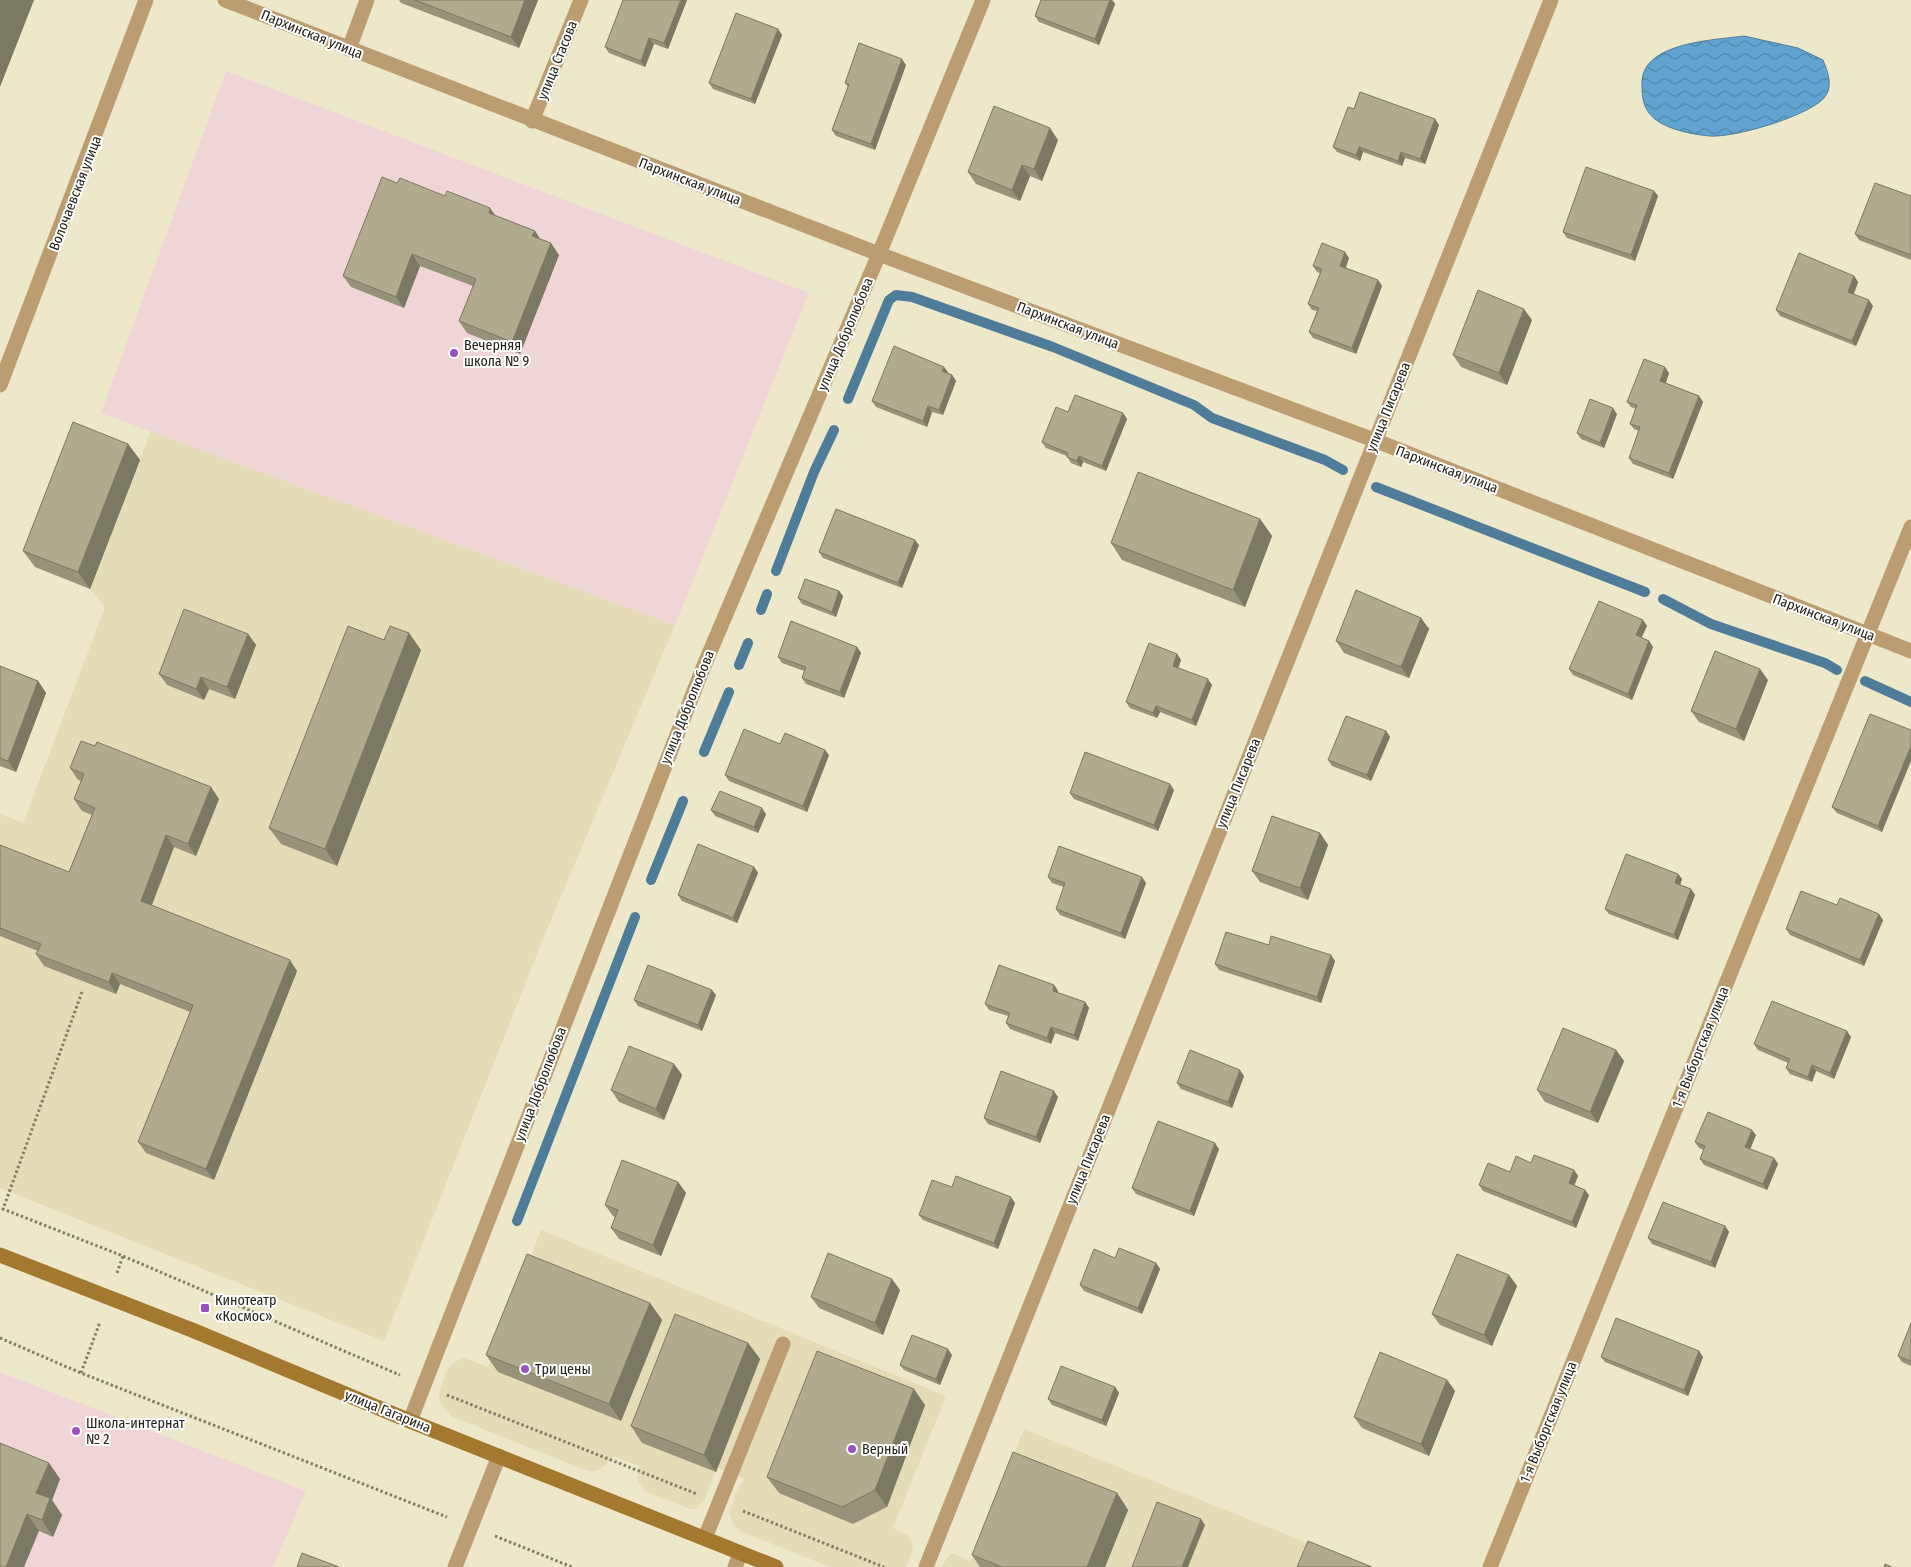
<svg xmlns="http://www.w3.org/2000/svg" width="1911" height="1567" font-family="'Fira Sans Condensed',sans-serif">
	<defs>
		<pattern id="water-waves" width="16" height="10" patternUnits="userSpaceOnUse" patternTransform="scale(1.25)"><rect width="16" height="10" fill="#62a4d1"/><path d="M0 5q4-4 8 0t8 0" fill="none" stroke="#5085a9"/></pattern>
	</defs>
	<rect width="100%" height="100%" fill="#ede8c9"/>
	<path fill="#e3dcb6" d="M151,431L675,625L539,949L384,1341L0,1188V814L23,823L105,607L90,589Z
		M541,1230L946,1396L893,1528L907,1535L913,1542L912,1552L906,1567H830L742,1532L734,1526L729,1514L736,1491L745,1479L717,1468L704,1501L695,1509H690L646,1492L639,1484L637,1476L639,1466L614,1456L605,1466L596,1471H588L451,1416L440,1403L439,1395L446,1371L454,1362L464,1358L488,1367Z
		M1024,1429L1368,1567H941L951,1553L971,1561Z"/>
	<path fill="#f0d5d7" d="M226,71L809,293L675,625L101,413Z
		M0,1372L306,1491L273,1567H0Z"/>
	<path fill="url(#water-waves)" stroke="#4f7d99" d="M1744,36L1798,48L1823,60C1828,72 1834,88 1823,99C1805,117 1734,138 1709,136C1690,134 1655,128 1646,108C1642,100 1642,91 1642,82C1643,42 1715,40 1744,36Z"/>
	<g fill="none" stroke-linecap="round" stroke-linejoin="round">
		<path stroke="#4f7d99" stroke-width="10" d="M848,399L889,300L896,295L912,297L1053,347L1194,405L1212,418L1325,460L1343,470
			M1376,487L1645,592
			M776,571L814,472L834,430
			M1663,599L1711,624L1825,663L1837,670
			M761,610L767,594
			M739,665L748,643
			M1865,681L1911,702
			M704,752L729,692
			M651,880L683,801
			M517,1221L635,917"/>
		<path stroke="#817e69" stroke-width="3" stroke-dasharray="2.5 2.5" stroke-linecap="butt" d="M82,992L3,1209L123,1256L400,1375
			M117,1273L123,1256
			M0,1338L81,1373L447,1517
			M81,1373L100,1322
			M447,1395L697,1494
			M743,1511L884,1567
			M495,1536L572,1567"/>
		<path stroke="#bb9d71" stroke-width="15" d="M349,49L367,0
			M705,1538L783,1344
			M455,1567L499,1456"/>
		<path stroke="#bb9d71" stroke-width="15" d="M225,0L879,254L1374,440L1911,651
			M532,121L581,0
			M410,1421L703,668L879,254L983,0
			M735,1567L741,1553
			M926,1567L1551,0
			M1490,1567L1911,527"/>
		<path stroke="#bb9d71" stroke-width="15" d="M0,385L146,0"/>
		<path stroke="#a4782f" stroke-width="15" d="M0,1255L192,1330L410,1421L776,1567"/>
	</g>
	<path fill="#97937a" d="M399,0H538L519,48L401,3Z
		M687,0L668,49L654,44L645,67L609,53L605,47Z
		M1041,0H1112L1115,4L1099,45L1039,22L1035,16Z
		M778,29L782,35L755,104L713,89L709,83Z
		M906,65L875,150L836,136L832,130L848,87L845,83Z
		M1354,109L1435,119L1439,125L1425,164L1405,158L1402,166L1363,152L1360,161L1337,152L1333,147Z
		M1058,140L1042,181L1030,176L1020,201L976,184L968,172Z
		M397,183L496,216L535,231L540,239L559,255L520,354L467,333L459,321L473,286L420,266L404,308L351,287L343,276Z
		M1654,191L1658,196L1635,261L1567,238L1563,232Z
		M1911,196V260L1859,240L1855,234Z
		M1349,258L1346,268L1378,280L1382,286L1356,354L1313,338L1309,332L1317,311L1312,310L1308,304L1320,273L1317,272L1313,266Z
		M1854,276L1858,282L1854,294L1873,306L1856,346L1780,316L1776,310Z
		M1532,320L1507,385L1461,367L1453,355Z
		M948,372L947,373L952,375L956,381L943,415L932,412L927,427L876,407L872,401Z
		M1669,373L1666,383L1699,396L1703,402L1673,479L1633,464L1629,458L1639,431L1634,429L1630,424L1636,409L1631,407L1627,402Z
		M1123,413L1127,419L1106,471L1083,462L1081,467L1071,463L1067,456L1046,448L1042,442Z
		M1617,414L1604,448L1581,439L1577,433Z
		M128,444L140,460L90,589L35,567L23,551Z
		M1260,519L1272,536L1245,607L1122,560L1111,543Z
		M919,545L902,588L823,558L819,552Z
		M839,591L843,596L836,617L802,604L798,598Z
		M1421,618L1429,629L1409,678L1344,653L1336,641Z
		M1643,620L1647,626L1641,637L1649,641L1653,647L1632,700L1573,675L1569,669Z
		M248,634L256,645L235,699L209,689L204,700L167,685L159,674Z
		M857,647L861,653L844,698L806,684L802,678L804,671L782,663L778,657Z
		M421,650L337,866L281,844L269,828Z
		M1177,654L1181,660L1178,668L1212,685L1196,726L1160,712L1157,718L1130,708L1126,702Z
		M0,666L38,681L46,693L16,772L0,766Z
		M1768,680L1744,741L1699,722L1691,711Z
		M1911,730L1882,832L1837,813L1832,807Z
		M1386,731L1390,737L1371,781L1332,766L1328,760Z
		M780,744L829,755L807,812L729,781L725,775Z
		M70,768L219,799L196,856L174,847L152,905L297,971L214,1180L146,1153L138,1142L190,1012L120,984L116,994L44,966L36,954L38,951L0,936V845L69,872L92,815L82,811L74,799L82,781L78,780Z
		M1174,790L1158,831L1074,799L1070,793Z
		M711,810L766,814L758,833L715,816Z
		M1320,833L1328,845L1308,900L1260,882L1252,871Z
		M754,867L758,873L737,923L682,901L678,895Z
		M1678,874L1682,879L1680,885L1691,889L1695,895L1678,940L1609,914L1605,909Z
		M1048,877L1146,883L1125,939L1060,915L1056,909L1064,887L1052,883Z
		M1837,905L1883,920L1864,966L1790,935L1786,929Z
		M1269,945L1335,961L1321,1003L1219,970L1215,964Z
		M1054,985L1058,991V993L1085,1002L1089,1008L1078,1041L1055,1033L1051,1044L1010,1029L1006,1023L1008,1016L989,1010L985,1004Z
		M716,995L702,1031L638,1006L634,1000Z
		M1851,1037L1834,1079L1816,1071L1812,1082L1790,1074L1786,1068L1788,1063L1758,1050L1754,1044Z
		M1616,1050L1624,1061L1598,1123L1545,1102L1537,1090Z
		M674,1064L682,1075L664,1120L619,1102L611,1090Z
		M1244,1076L1232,1108L1181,1089L1177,1083Z
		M1058,1097L1040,1143L988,1124L984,1118Z
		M1756,1135L1750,1149L1774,1158L1778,1164L1767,1190L1704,1165L1700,1159L1704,1150L1699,1148L1695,1142Z
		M1219,1149L1194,1216L1136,1194L1132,1188Z
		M1531,1163L1574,1170L1578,1176L1574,1185L1589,1195L1576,1228L1483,1191L1479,1185Z
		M678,1182L686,1193L661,1256L619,1239L611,1228L615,1217L613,1216L605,1205Z
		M952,1187L1015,1203L998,1249L923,1220L919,1215Z
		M1725,1226L1729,1232L1715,1268L1652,1244L1648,1238Z
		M1156,1263L1160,1269L1142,1314L1084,1291L1080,1285Z
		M1509,1275L1517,1286L1492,1346L1440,1325L1432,1314Z
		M900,1290L883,1335L819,1308L811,1297Z
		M650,1303L662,1320L621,1421L498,1372L486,1355Z
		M1911,1323V1366L1902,1362L1898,1356Z
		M748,1343L760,1359L716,1472L642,1443L631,1426Z
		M1699,1351L1703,1357L1688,1396L1605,1362L1601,1357Z
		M952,1355L940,1385L904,1370L900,1365Z
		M1447,1380L1455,1391L1429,1456L1362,1428L1354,1417Z
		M1115,1387L1119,1393L1106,1426L1052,1405L1048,1399Z
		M925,1405L887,1507L853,1524L779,1493L767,1477Z
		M49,1463L60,1479L52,1500L62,1515L53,1537L39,1531L0,1567Z
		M1117,1493L1128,1510L1105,1567H980L972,1555Z"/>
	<path fill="#7b7863" d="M0,0H34L0,87Z
		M525,0H538L519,48L511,37Z
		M681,0H687L668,49L664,43Z
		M1110,0H1112L1115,4L1099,45L1095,39Z
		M778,29L782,35L755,104L751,99Z
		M649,38L654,44L645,67L641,61Z
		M902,59L906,65L875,150L871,144Z
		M1435,119L1439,125L1425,164L1420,159Z
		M1050,128L1058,140L1042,181L1034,169Z
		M1359,147L1363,152L1360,161L1356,155Z
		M1401,152L1405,158L1402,166L1398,161Z
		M1022,165L1030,176L1020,201L1012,190Z
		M1654,191L1658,196L1635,261L1631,255Z
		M490,208L498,219L489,213Z
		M535,231L542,242L532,236Z
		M551,243L559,255L520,354L512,342Z
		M1345,252L1349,258L1344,271L1340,266Z
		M412,254L420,266L404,308L396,297Z
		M1854,276L1858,282L1852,298L1848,292Z
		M1378,280L1382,286L1356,354L1352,348Z
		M1869,300L1873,306L1856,346L1852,341Z
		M1524,309L1532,320L1507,385L1499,373Z
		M944,367L948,372L946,377L942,371Z
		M1665,367L1669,373L1664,387L1660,381Z
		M952,375L956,381L943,415L939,410Z
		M1699,396L1703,402L1673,479L1669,473Z
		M928,406L932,412L927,427L923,421Z
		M1613,408L1617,414L1604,448L1600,443Z
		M1123,413L1127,419L1106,471L1102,466Z
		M128,444L140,460L90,589L78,572Z
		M1079,456L1083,462L1081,467L1077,461Z
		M1260,519L1272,536L1245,607L1233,590Z
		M915,540L919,545L902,588L898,583Z
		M839,591L843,596L836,617L832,612Z
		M1421,618L1429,629L1409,678L1401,667Z
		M1643,620L1647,626L1640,641L1636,635Z
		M409,633L421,650L337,866L325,849Z
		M248,634L256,645L235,699L227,687Z
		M1649,641L1653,647L1632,700L1628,694Z
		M857,647L861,653L844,698L840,692Z
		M1177,654L1181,660L1177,672L1173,666Z
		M1760,669L1768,680L1744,741L1736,729Z
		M201,677L209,689L204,700L196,689Z
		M1208,679L1212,685L1196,726L1192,720Z
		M38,681L46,693L16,772L8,761Z
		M1156,706L1160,712L1157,718L1153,713Z
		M1386,731L1390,737L1371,781L1367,775Z
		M1911,746V761L1882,832L1878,826Z
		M825,750L829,755L807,812L803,806Z
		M1170,784L1174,790L1158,831L1154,825Z
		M211,787L219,799L196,856L188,844Z
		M762,808L766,814L758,833L754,827Z
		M1320,833L1328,845L1308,900L1300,888Z
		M166,835L174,847L149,912L141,901Z
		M754,867L758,873L737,923L733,918Z
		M1678,874L1682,879L1679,889L1675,883Z
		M1142,877L1146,883L1125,939L1121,933Z
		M1691,889L1695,895L1678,940L1674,935Z
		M1879,914L1883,920L1864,966L1860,960Z
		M1331,955L1335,961L1321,1003L1317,997Z
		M290,960L297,971L214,1180L206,1169Z
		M112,973L120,984L116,994L109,982Z
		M1054,985L1058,991L1057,997L1053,991Z
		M712,990L716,995L702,1031L698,1025Z
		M1085,1002L1089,1008L1078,1041L1074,1035Z
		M1051,1027L1055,1033L1051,1044L1047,1038Z
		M1847,1031L1851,1037L1834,1079L1830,1073Z
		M1616,1050L1624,1061L1598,1123L1590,1112Z
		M674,1064L682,1075L664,1120L656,1109Z
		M1812,1065L1816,1071L1812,1082L1808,1077Z
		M1240,1070L1244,1076L1232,1108L1228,1102Z
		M1054,1091L1058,1097L1040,1143L1036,1137Z
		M1752,1130L1756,1135L1749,1152L1745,1147Z
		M1215,1143L1219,1149L1194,1216L1190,1211Z
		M1774,1158L1778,1164L1767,1190L1763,1184Z
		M1574,1170L1578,1176L1573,1189L1569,1183Z
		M678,1182L686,1193L661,1256L653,1245Z
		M1585,1190L1589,1195L1576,1228L1572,1222Z
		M1011,1197L1015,1203L998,1249L994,1243Z
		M1725,1226L1729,1232L1715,1268L1711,1262Z
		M1156,1263L1160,1269L1142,1314L1138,1308Z
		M1509,1275L1517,1286L1492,1346L1484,1335Z
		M892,1279L900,1290L883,1335L875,1323Z
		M650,1303L662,1320L621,1421L609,1404Z
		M748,1343L760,1359L716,1472L704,1455Z
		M948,1349L952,1355L940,1385L936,1379Z
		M1699,1351L1703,1357L1688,1396L1684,1390Z
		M1447,1380L1455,1391L1429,1456L1421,1444Z
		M1115,1387L1119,1393L1106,1426L1102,1420Z
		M914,1389L925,1405L887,1507L875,1490Z
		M49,1463L60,1479L52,1500L62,1515L53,1537L42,1520L36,1493Z
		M1117,1493L1128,1510L1105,1567H1087Z
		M27,1514L39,1531L24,1567H6Z
		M1201,1519L1205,1525L1188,1567H1182Z"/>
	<path fill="#b0ab8e" stroke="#7b7863" d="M415,0H525L511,37Z
		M623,0H681L664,43L649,38L641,61L605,47Z
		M1041,0H1110L1095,39L1035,16Z
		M736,13L778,29L751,99L709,83Z
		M859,43L902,59L871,144L832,130L849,84L845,83Z
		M1360,92L1435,119L1420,159L1401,152L1398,161L1359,147L1356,155L1333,147L1348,107L1354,109Z
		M994,106L1050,128L1034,169L1022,165L1012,190L968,172Z
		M1586,167L1654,191L1631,255L1563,232Z
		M382,177L397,183L400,178L445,196L447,191L490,208L489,213L535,231L532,236L551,243L512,342L459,321L476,279L412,254L396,297L343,276Z
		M1875,183L1911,196V255L1855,234Z
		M1322,243L1345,252L1340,266L1378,280L1352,348L1309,332L1319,308L1308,304L1322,269L1313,266Z
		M1799,253L1854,276L1848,292L1869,300L1852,341L1776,310Z
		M1478,290L1524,309L1499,373L1453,355Z
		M894,346L944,367L942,371L952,375L939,410L928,406L923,421L872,401Z
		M1644,359L1665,367L1660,381L1699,396L1669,473L1629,458L1640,427L1630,424L1637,405L1627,402Z
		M1075,395L1123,413L1102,466L1079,456L1077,461L1067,457L1068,453L1042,442L1056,407L1068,412Z
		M1590,399L1613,408L1600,443L1577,433Z
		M73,422L128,444L78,572L23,551Z
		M1138,472L1260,519L1233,590L1111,543Z
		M836,509L915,540L898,583L819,552Z
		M805,579L839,591L832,612L798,598Z
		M1356,590L1421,618L1401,667L1336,641Z
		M1599,601L1643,620L1636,635L1649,641L1628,694L1569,669Z
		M184,609L248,634L227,687L201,677L196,689L159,674Z
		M791,621L857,647L840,692L802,678L806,667L778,657Z
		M348,626L384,640L390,626L409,633L325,849L269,828Z
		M1149,643L1177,654L1173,666L1208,679L1192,720L1156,706L1153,713L1126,702Z
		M1715,651L1760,669L1736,729L1691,711Z
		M0,666L38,681L8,761L0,758Z
		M1870,714L1911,730V746L1878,826L1832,807Z
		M1346,716L1386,731L1367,775L1328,760Z
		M744,729L780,744L785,733L825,750L803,806L725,775Z
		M81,741L95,746L97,742L211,787L188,844L166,835L141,901L290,960L206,1169L138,1142L193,1005L112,973L109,982L36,954L41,944L0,928V845L69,872L95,808L74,799L84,774L70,768Z
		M1085,752L1170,784L1154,825L1070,793Z
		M720,791L762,808L754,827L711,810Z
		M1272,816L1320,833L1300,888L1252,871Z
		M698,844L754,867L733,918L678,895Z
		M1059,846L1142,877L1121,933L1056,909L1065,883L1048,877Z
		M1626,854L1678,874L1675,883L1691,889L1674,935L1605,909Z
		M1801,891L1837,905L1840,898L1879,914L1860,960L1786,929Z
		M1226,932L1269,945L1271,936L1331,955L1317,997L1215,964Z
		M648,965L712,990L698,1025L634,1000Z
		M999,965L1054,985L1053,991L1085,1002L1074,1035L1051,1027L1047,1038L1006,1023L1010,1013L985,1004Z
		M1772,1001L1847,1031L1830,1073L1812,1065L1808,1077L1786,1068L1790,1059L1754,1044Z
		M1563,1028L1616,1050L1590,1112L1537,1090Z
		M629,1046L674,1064L656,1109L611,1090Z
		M1190,1050L1240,1070L1228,1102L1177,1083Z
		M1001,1071L1054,1091L1036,1137L984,1118Z
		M1708,1112L1752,1130L1745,1147L1774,1158L1763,1184L1700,1159L1705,1146L1695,1142Z
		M1158,1121L1215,1143L1190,1211L1132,1188Z
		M1534,1155L1574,1170L1569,1183L1585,1190L1572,1222L1479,1185L1488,1163L1510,1172L1516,1156L1531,1163Z
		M622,1160L678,1182L653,1245L611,1228L618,1210L605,1205Z
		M956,1176L1011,1197L994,1243L919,1215L932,1180L952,1187Z
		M1663,1202L1725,1226L1711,1262L1648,1238Z
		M1119,1248L1156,1263L1138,1308L1080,1285L1094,1249L1115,1258Z
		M828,1253L892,1279L875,1323L811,1297Z
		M527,1254L650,1303L609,1404L486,1355Z
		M1457,1254L1509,1275L1484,1335L1432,1314Z
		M675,1314L748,1343L704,1455L631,1426Z
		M1616,1318L1699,1351L1684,1390L1601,1357Z
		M1911,1323V1361L1898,1356Z
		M912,1335L948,1349L936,1379L900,1365Z
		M817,1351L914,1389L875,1490L842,1507L767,1477Z
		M1380,1352L1447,1380L1421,1444L1354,1417Z
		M1061,1366L1115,1387L1102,1420L1048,1399Z
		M0,1443L49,1463L36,1493L50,1498L42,1520L27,1514L6,1567H0Z
		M1013,1452L1117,1493L1087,1567H1002L972,1555Z
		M1157,1502L1201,1519L1182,1567H1132Z
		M1308,1541L1372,1567H1297Z
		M302,1553L339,1567H297Z
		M1885,1564L1892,1567H1884Z"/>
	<g fill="#9c4fc0" stroke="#fff" stroke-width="2">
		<circle cx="454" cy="353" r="5"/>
		<rect x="200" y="1303" width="10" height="10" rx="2.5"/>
		<circle cx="525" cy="1369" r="5"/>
		<circle cx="76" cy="1431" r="5"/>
		<circle cx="852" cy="1449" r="5"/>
	</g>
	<g text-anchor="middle" stroke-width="4" stroke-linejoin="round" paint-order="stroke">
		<g font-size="14" fill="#232116" stroke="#fff">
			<text transform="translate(312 34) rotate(22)" y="5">Пархинская улица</text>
			<text transform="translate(557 60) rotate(-68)" y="5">улица Стасова</text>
			<text transform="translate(690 181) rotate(21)" y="5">Пархинская улица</text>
			<text transform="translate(75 193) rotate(-69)" y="5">Волочаевская улица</text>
			<text transform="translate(1068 325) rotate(21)" y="5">Пархинская улица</text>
			<text transform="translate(845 334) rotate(-67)" y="5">улица Добролюбова</text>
			<text transform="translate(1388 407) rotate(-68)" y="5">улица Писарева</text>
			<text transform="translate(1447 469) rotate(21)" y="5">Пархинская улица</text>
			<text transform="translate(1824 617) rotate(21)" y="5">Пархинская улица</text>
			<text transform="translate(687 707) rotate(-68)" y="5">улица Добролюбова</text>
			<text transform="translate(1238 783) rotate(-68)" y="5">улица Писарева</text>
			<text transform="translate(1700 1047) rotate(-68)" y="5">1-я Выборгская улица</text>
			<text transform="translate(540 1084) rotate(-69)" y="5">улица Добролюбова</text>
			<text transform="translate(1088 1159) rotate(-68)" y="5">улица Писарева</text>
			<text transform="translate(388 1411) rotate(22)" y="5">улица Гагарина</text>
			<text transform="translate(1548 1422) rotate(-68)" y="5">1-я Выборгская улица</text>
		</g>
		<g font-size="14" fill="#232116" stroke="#fff" text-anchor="start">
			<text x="464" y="350">Вечерняя<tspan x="464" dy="16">школа № 9</tspan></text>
			<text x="215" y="1305">Кинотеатр<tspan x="215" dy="16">«Космос»</tspan></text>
			<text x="535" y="1374">Три цены</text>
			<text x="86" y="1428">Школа-интернат<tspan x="86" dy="16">№ 2</tspan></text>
			<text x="862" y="1454">Верный</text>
		</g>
	</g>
</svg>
